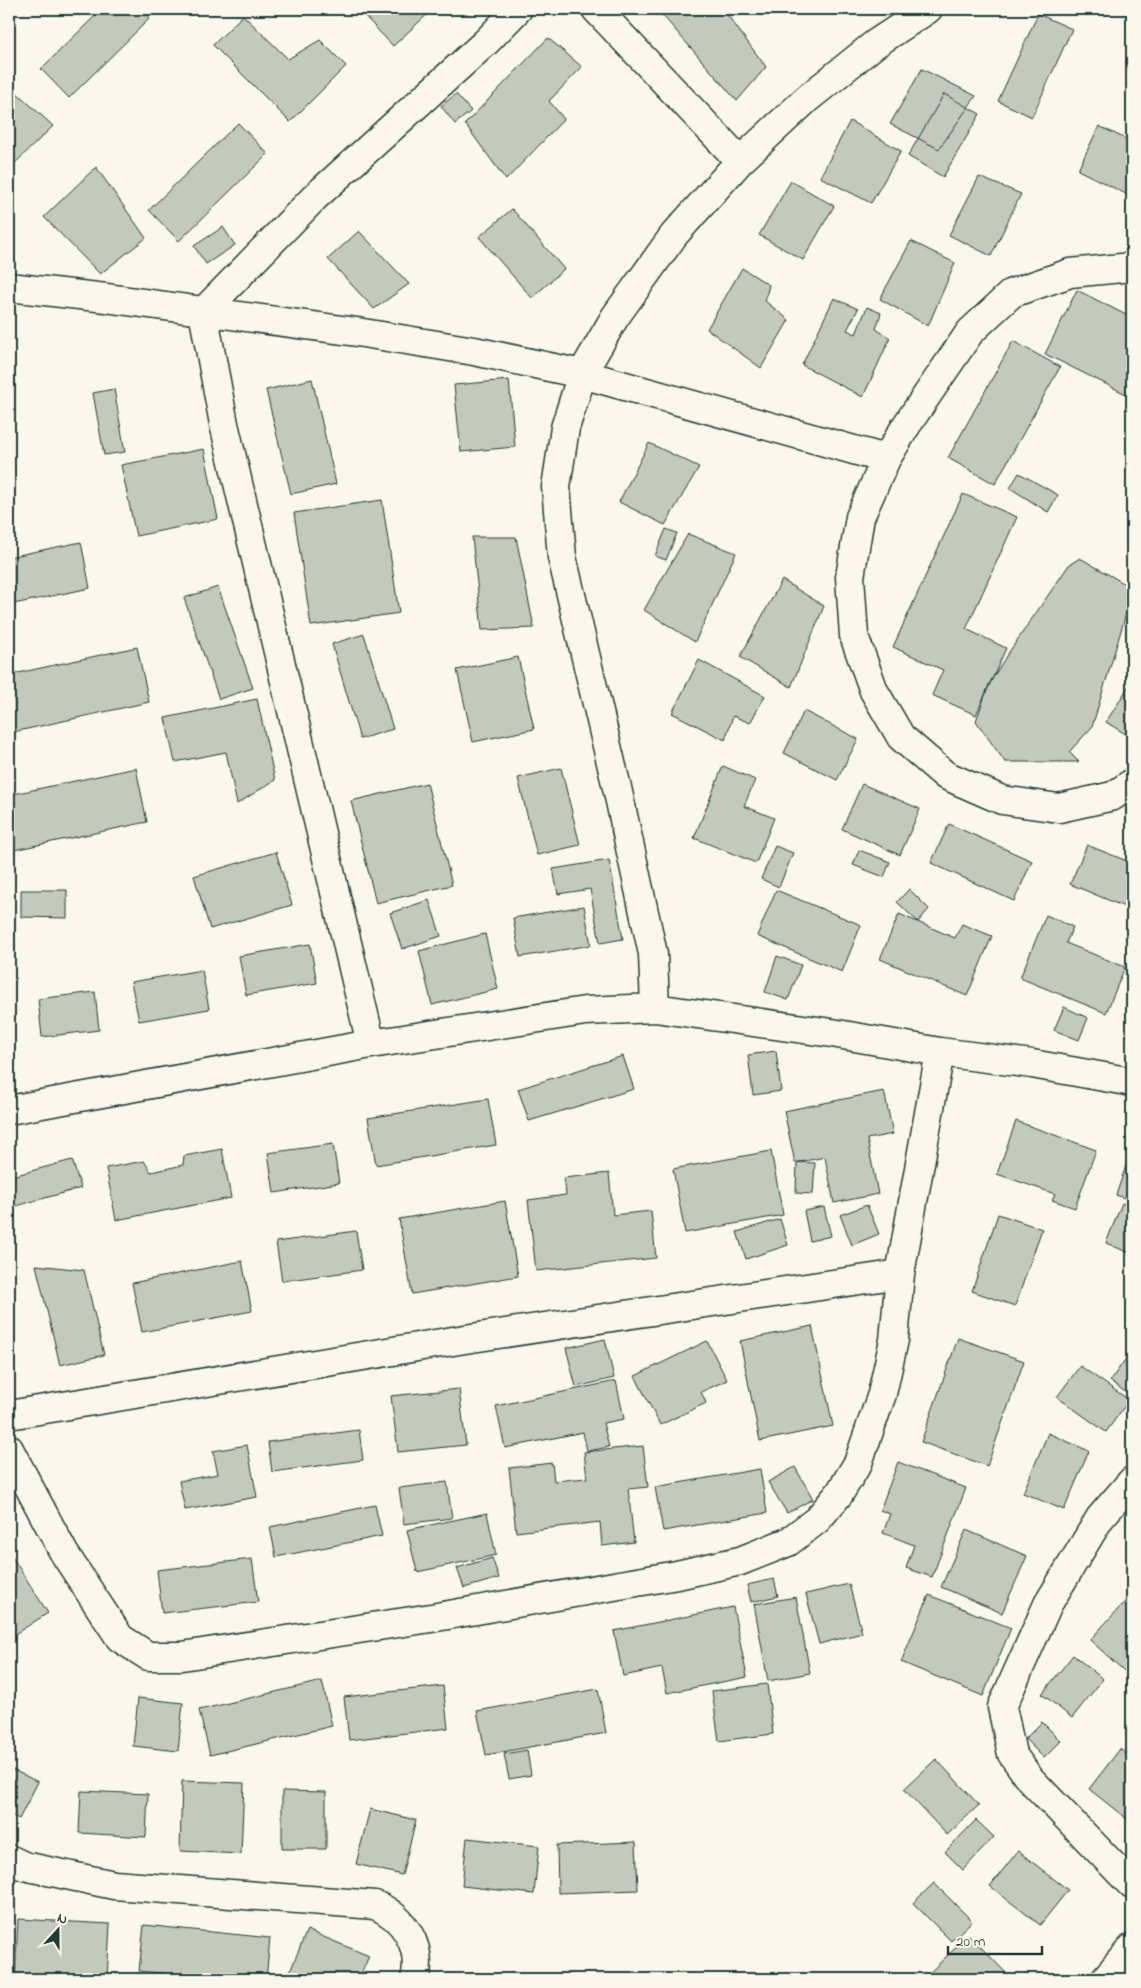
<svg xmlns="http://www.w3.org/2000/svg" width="1141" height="1988" font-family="'Indie Flower',sans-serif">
	<rect width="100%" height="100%" fill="#fbf7ec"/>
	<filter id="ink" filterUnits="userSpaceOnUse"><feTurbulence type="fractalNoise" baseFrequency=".02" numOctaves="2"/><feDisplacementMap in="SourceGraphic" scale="10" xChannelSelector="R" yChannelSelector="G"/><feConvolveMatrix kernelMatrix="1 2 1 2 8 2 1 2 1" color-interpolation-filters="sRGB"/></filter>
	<g filter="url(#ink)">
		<path fill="#c4c9be" stroke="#1f3d34" d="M102,9H106L114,17L122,9H140L150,18L69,98L41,69Z
			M358,9H433L393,46Z
			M657,9H723L766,67L737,101Z
			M1132,13V26L1127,23Z
			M1038,14L1072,29L1032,117L998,101Z
			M243,15L288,59L320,40L346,66L290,122L213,45Z
			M548,38L582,67L549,101L564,119L506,180L465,124Z
			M922,69L976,96L939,149L890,124Z
			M16,92L53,126L9,169V98Z
			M456,94L471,111L455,124L441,106Z
			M944,94L980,114L943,177L908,156Z
			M850,121L901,151L871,203L820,177Z
			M238,123L268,154L179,241L149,210Z
			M1099,126L1132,142V197L1078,170Z
			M96,167L146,238L100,274L44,217Z
			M979,177L1021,194L991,256L949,235Z
			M791,181L834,206L803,260L759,235Z
			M512,209L564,269L532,298L479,237Z
			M223,227L235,245L206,264L194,246Z
			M359,231L409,284L374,309L328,259Z
			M911,241L955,263L928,326L880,299Z
			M742,268L769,285L765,301L789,320L761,368L707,329Z
			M1077,290L1132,318V397L1045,354Z
			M834,298L858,309L847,330L856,334L867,307L881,313L876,329L890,338L863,397L802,365Z
			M1013,341L1060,367L995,484L948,458Z
			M312,379L336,484L291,494L266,390Z
			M509,380L515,447L461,452L454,385Z
			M114,389L125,452L104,455L93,393Z
			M649,443L699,467L665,525L619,502Z
			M204,449L218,519L136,536L121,465Z
			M1019,473L1058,495L1048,512L1010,488Z
			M963,494L1017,517L966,629L1006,648L976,715L932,695L943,670L893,647Z
			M382,500L399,613L311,626L294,513Z
			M666,529L677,533L666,560L655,556Z
			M688,534L736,553L695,642L644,610Z
			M472,537H516L534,628L482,630Z
			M81,542L90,588L9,605V557Z
			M1080,558L1132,588V594L1092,727L1069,752L1079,762H1005L976,721L989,684L1007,655L1069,565Z
			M782,580L824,606L791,687L740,657Z
			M218,587L253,688L219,699L184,598Z
			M364,634L393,729L360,739L332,644Z
			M137,647L149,702L9,733V675Z
			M518,657L534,729L473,742L457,670Z
			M699,660L765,696L750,723L733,716L725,740L672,713Z
			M1132,681V738L1106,722Z
			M257,699L275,780L237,804L226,752L175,762L165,718Z
			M804,711L858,739L837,780L784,753Z
			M723,766L755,780L744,806L774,818L756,863L694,838Z
			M136,768L147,822L9,851V795Z
			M561,768L580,845L537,855L518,778Z
			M427,783L452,885L376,903L351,801Z
			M862,784L920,809L900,855L842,829Z
			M949,824L1032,861L1014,901L931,863Z
			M1087,845L1132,863V910L1070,884Z
			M775,846L793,853L779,887L761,879Z
			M859,850L890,862L884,877L853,865Z
			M276,852L292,905L210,929L194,876Z
			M609,860L623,939L600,943L590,889L558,894L553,869Z
			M909,889L929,909L918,922L897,902Z
			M21,890H67V918L21,917Z
			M776,890L861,925L842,972L757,936Z
			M429,900L441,936L402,949L390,913Z
			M584,906L591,945L520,957L513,918Z
			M899,914L955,938L962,924L992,936L967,996L880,959Z
			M1046,915L1073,927L1066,943L1125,967L1106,1013L1020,978Z
			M485,934L498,989L432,1005L419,951Z
			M310,944L317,983L246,995L239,956Z
			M777,956L801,965L788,1000L765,992Z
			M202,970L209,1009L139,1021L131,982Z
			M95,992L99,1030L42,1037L38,999Z
			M1064,1007L1088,1018L1079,1040L1054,1030Z
			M776,1051L781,1091L753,1095L748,1055Z
			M623,1056L634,1089L529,1121L518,1089Z
			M884,1091L893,1134L867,1139L878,1194L834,1203L825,1157L795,1163L784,1111Z
			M488,1099L496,1145L376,1165L368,1118Z
			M1016,1121L1096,1150L1075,1208L1052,1200L1055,1194L997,1174Z
			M333,1144L339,1183L274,1193L268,1153Z
			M1132,1148V1201L1116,1195Z
			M222,1149L231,1198L116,1220L106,1168L144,1161L151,1172L183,1165L184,1156Z
			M771,1151L783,1215L685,1233L673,1169Z
			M72,1160L81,1188L9,1208V1177Z
			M797,1162L815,1163L813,1194L796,1193Z
			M609,1173L613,1215L651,1211L656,1258L536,1271L528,1200L566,1195L564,1178Z
			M505,1201L518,1276L412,1294L399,1219Z
			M1122,1203L1132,1207V1254L1106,1243Z
			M867,1205L879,1234L852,1245L840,1215Z
			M824,1207L831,1236L810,1241L804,1211Z
			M998,1214L1042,1229L1015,1306L972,1291Z
			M780,1219L788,1245L746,1259L737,1232Z
			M356,1231L362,1270L282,1281L276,1242Z
			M242,1261L252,1311L142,1332L132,1283Z
			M36,1265L84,1270L104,1355L60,1365Z
			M812,1326L833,1426L760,1441L740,1341Z
			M958,1338L1024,1361L987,1466L921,1442Z
			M605,1339L614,1378L576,1387L566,1348Z
			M707,1341L727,1380L701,1392L706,1403L660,1425L635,1376Z
			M1132,1350V1397L1110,1381Z
			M1080,1366L1129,1400L1106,1432L1057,1397Z
			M616,1381L624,1419L603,1423L609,1447L587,1451L583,1432L505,1448L496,1406Z
			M459,1389L466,1445L398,1452L391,1396Z
			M359,1430L363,1460L272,1472L268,1442Z
			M1048,1433L1089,1451L1064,1510L1023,1493Z
			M247,1445L257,1497L185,1510L179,1481L218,1474L213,1451Z
			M643,1446L648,1487L628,1489L634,1542L602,1546L600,1522L516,1532L509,1468L552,1463L554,1481L587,1478L584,1452Z
			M898,1462L966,1488L932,1577L906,1568L914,1545L883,1533L890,1514L880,1510Z
			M795,1467L813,1499L787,1513L768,1482Z
			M760,1469L767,1513L663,1531L655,1487Z
			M447,1482L452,1518L404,1524L399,1488Z
			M375,1505L382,1536L276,1557L270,1527Z
			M487,1513L496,1555L417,1572L407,1530Z
			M966,1530L1027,1556L1002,1613L941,1587Z
			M9,1552L48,1613L12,1636L9,1631Z
			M492,1558L499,1578L464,1588L457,1568Z
			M252,1559L258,1602L162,1613L157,1570Z
			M774,1579L778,1596L751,1602L747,1585Z
			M849,1584L862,1633L819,1644L806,1594Z
			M1132,1594V1678L1090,1640Z
			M929,1595L1011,1628L983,1696L901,1662Z
			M796,1597L810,1673L768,1681L754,1604Z
			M733,1607L747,1677L667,1693L662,1668L623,1676L614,1631Z
			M1073,1655L1103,1679L1072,1718L1042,1694Z
			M322,1681L332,1726L210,1755L199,1710Z
			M767,1684L773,1734L719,1741L712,1691Z
			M443,1686L448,1728L349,1740L344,1697Z
			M598,1689L606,1733L486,1755L477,1711Z
			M138,1698L183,1703L178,1751L133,1746Z
			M1042,1722L1061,1741L1044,1758L1025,1739Z
			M1120,1749L1132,1759V1823L1089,1789Z
			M527,1750L531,1775L509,1779L504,1754Z
			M936,1759L979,1805L947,1835L904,1789Z
			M9,1768L38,1782L19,1819L9,1814Z
			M182,1781L244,1783L241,1854L180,1851Z
			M81,1791L148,1794L146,1837L79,1833Z
			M282,1791L326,1792V1849H282Z
			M370,1809L416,1820L402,1875L356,1864Z
			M976,1820L994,1837L963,1870L945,1852Z
			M467,1838L539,1846L534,1894L462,1886Z
			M636,1842L638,1890L558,1893L557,1845Z
			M1018,1851L1068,1890L1040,1925L990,1886Z
			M934,1883L972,1921L951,1941L913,1903Z
			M18,1919L110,1924L107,1979H15Z
			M144,1925L270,1938L266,1979H200V1977L139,1971Z
			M307,1930L369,1956L359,1979H287Z
			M969,1935L1012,1979H925L924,1978Z
			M568,1975L580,1979H567Z"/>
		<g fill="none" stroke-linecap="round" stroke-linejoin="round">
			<defs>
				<path id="minor" d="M596,9L740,161
					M1132,267L1070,273L1012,293L970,332L906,426L886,459L860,517L850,577L854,636L874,691L901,737L945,775L1002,800L1059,808L1113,796L1132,783
					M9,287L106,298L357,332L474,351L582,374L886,459
					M655,1008L653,954L618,792L562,557L556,487L565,428L582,374L615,317L674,235L740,161L808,98L875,44L928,9
					M371,1044L224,424L203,312L315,197L486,42L518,9
					M9,1110L371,1044L585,1011L655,1008L832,1033L940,1052L1032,1064L1132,1082
					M9,1415L465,1339L900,1274
					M9,1449L64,1553L120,1638L148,1656H182L431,1618L677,1575L740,1561L788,1542L817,1520L839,1494L858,1463L882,1394L894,1340L900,1274L940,1052
					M1132,1481L1100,1518L1048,1604L1002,1707L1012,1754L1030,1779L1132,1885
					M9,1859L24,1866L114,1885L375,1905C404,1917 423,1947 415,1979
					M1105,1979L1132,1948"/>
			</defs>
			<use href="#minor" stroke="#1f3d34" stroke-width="31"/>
			<use href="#minor" stroke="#fbf7ec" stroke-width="28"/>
		</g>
	</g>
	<rect width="1141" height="1988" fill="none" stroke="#fbf7ec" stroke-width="30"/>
	<rect x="15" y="15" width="1111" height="1958" fill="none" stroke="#1f3d34" stroke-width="2" filter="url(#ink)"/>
	<g transform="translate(58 1930) rotate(21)" stroke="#fbf7ec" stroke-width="4" paint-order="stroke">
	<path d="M0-4L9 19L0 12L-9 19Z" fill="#1f3d34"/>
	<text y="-8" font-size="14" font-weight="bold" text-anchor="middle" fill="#1f3d34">N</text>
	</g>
	<path d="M948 1946v8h94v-8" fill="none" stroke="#1f3d34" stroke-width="2.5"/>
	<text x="956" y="1946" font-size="15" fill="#1f3d34" stroke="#fbf7ec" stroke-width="4" paint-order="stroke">20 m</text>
</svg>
